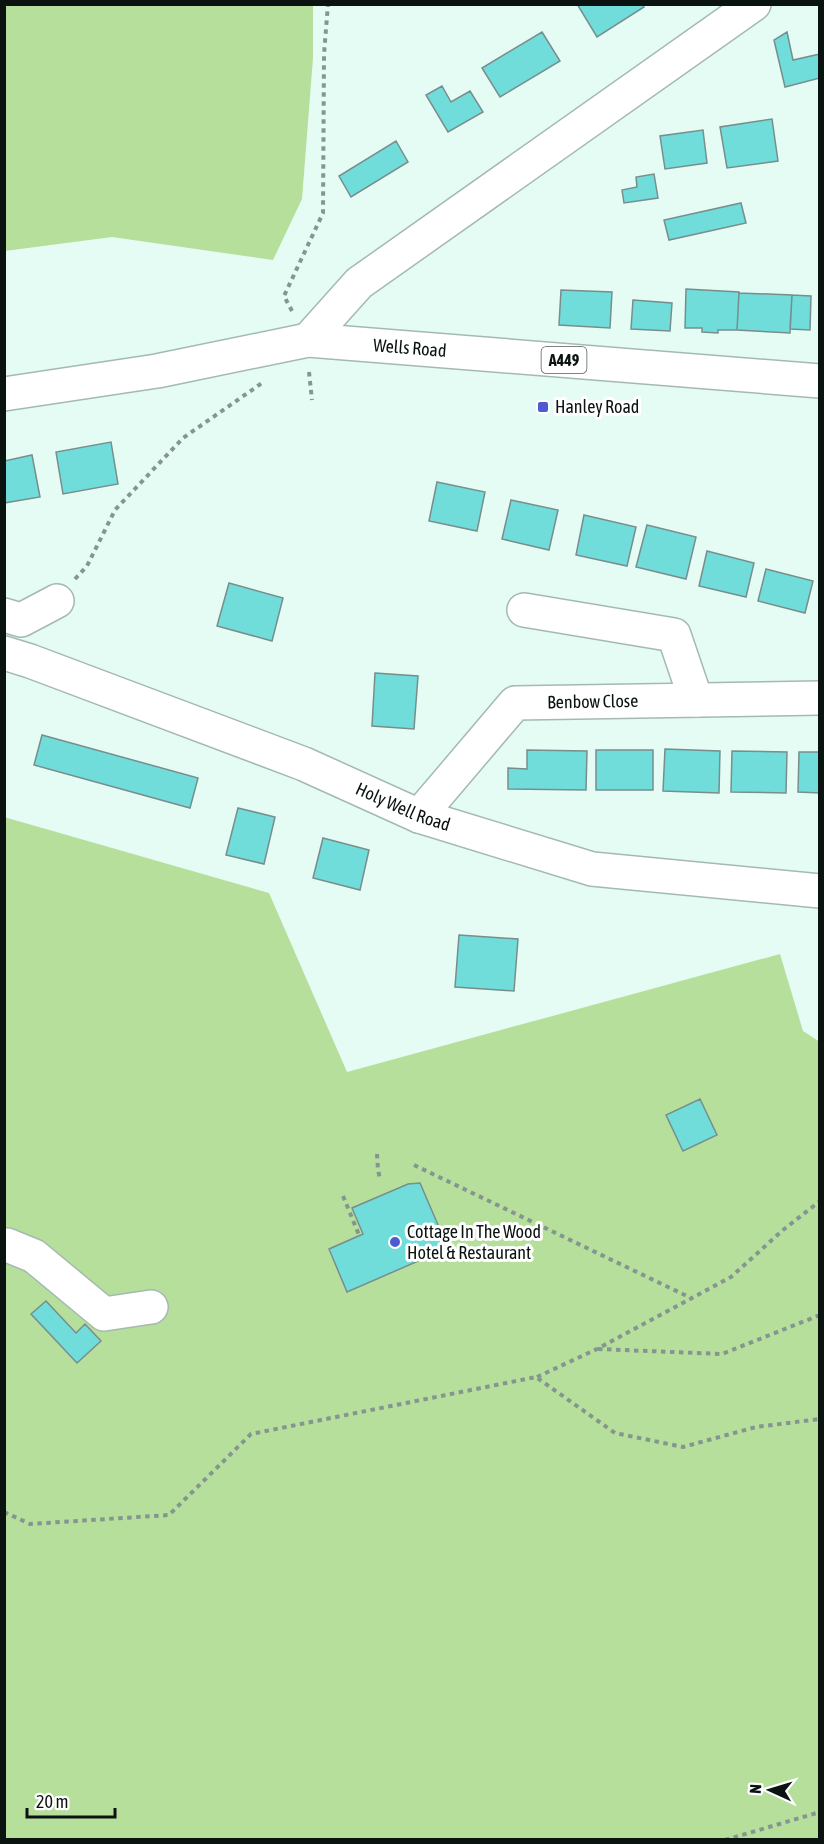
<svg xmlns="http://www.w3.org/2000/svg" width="824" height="1844" font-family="'Asap Condensed',sans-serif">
	<rect width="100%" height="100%" fill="#e5fcf4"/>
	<path fill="#b6df9c" d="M4,5H313V58L302,199L273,260L112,237L5,251Z
		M4,817L269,893L347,1072L780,954L803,1031L820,1042L819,1839H5Z"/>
	<path fill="#70dddb" stroke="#778e8d" stroke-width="1.5" d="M577,4H642L644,7L597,37Z
		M542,32L560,61L500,97L482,68Z
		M787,32L793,60L820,54V78L785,87L774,40Z
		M442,86L451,102L470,91L483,112L448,132L426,95Z
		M772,119L778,161L727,168L720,127Z
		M703,130L707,163L665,169L660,136Z
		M396,141L408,162L351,197L339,176Z
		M654,174L658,198L624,203L622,190L637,187L636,177Z
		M741,203L746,223L669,240L664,220Z
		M686,289L739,292L737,330H718V333L702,332V328H685Z
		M561,290L612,292L610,328L559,325Z
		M739,293L792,295L790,333L737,330Z
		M792,295L811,296L810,330L790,329Z
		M633,300L672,303L670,331L631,329Z
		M111,442L118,484L63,494L56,452Z
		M32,455L40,497L4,503V461Z
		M437,482L485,492L477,531L429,521Z
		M511,500L558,510L549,550L502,539Z
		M584,515L636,527L627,566L576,555Z
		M647,525L696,537L686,579L636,567Z
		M707,551L754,563L746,597L699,586Z
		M766,569L813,581L805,613L758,601Z
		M229,583L283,598L272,641L217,626Z
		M375,673L418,676L414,729L372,726Z
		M42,735L198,778L190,808L34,765Z
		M665,749L720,751L719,793L663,791Z
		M527,750L587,751L586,790L508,789V768L527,769Z
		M596,750H653V790H596Z
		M732,751L787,752L786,793L731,792Z
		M799,752H820V793L798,792Z
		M238,808L275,817L264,864L226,855Z
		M323,838L369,850L360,890L313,878Z
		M459,935L518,939L514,991L455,987Z
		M700,1099L717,1135L683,1151L666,1115Z
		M420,1183L448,1248L347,1292L329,1249L363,1234L352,1208L408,1184Z
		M46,1301L76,1333L85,1324L101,1341L77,1363L31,1314Z"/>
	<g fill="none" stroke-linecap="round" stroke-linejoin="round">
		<defs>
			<g id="minor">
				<path d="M524,610L674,635L696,700"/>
				<path d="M4,615L21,620L57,601"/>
				<path id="s1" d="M4,653L30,661L304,764L419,816L592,869L820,891"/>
				<path id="s2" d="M419,816L515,703L820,698"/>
				<path d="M4,1245H7L34,1256L104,1314L151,1307"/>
			</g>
			<path id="major" d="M308,340L359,283L754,4"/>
			<g id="highway">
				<path id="s3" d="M4,394L157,371L308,340L820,381"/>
			</g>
		</defs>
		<use href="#minor" stroke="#a4b9b2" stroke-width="36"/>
		<use href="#major" stroke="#a4b9b2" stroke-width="36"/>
		<use href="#highway" stroke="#a4b9b2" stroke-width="36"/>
		<path stroke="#859690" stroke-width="4" stroke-dasharray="4.5 4.5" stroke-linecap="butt" d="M292,311L284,296L323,213L324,54L328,4
			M309,372L312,400
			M75,579L87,566L115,510L183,438L262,383
			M377,1154L378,1170L380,1179
			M414,1165L691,1298
			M343,1196L359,1235
			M598,1349L722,1354L820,1315
			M537,1377L597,1349L731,1277L783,1230L820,1201
			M4,1512L30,1524L169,1515L251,1434L536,1377L615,1433L683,1447L756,1427L820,1419
			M725,1840L820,1812"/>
		<use href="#minor" stroke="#fff" stroke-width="33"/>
		<use href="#major" stroke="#fff" stroke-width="33"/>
		<use href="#highway" stroke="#fff" stroke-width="33"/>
	</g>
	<g fill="#4c5bd0" stroke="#fff" stroke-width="2">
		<rect x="537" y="401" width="12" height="12" rx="3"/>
		<circle cx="395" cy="1242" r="6"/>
	</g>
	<g text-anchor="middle" stroke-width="6" stroke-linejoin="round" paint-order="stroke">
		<rect fill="#fff" stroke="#545a58" stroke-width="1.5" x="541.5" y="347" width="45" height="26" rx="4.5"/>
		<g font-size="16" font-weight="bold" fill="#0b1311">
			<text x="564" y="366">A449</text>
		</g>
		<g font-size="18" fill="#0b1311" stroke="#fff">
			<text dy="6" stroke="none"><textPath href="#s3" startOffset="411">Wells Road</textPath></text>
			<text dy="6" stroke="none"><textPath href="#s2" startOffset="226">Benbow Close</textPath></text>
			<text dy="6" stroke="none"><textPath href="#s1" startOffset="428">Holy Well Road</textPath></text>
		</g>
		<g font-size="18" fill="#0b1311" stroke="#fff" text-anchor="start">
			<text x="555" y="413">Hanley Road</text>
			<text x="407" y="1238">Cottage In The Wood<tspan x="407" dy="21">Hotel &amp; Restaurant</tspan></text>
		</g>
	</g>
	<rect width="824" height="1844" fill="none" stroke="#0b1311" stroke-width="12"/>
	<g transform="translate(770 1790) rotate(274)" stroke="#ffffff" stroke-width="4.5" paint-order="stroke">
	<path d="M0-4.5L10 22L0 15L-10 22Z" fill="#0b1311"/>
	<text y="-9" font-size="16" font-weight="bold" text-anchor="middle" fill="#0b1311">N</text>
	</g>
	<path d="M27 1808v9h88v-9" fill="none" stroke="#0b1311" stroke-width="3"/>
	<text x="36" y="1808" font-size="18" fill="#0b1311" stroke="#ffffff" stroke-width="4.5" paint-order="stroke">20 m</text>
</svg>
